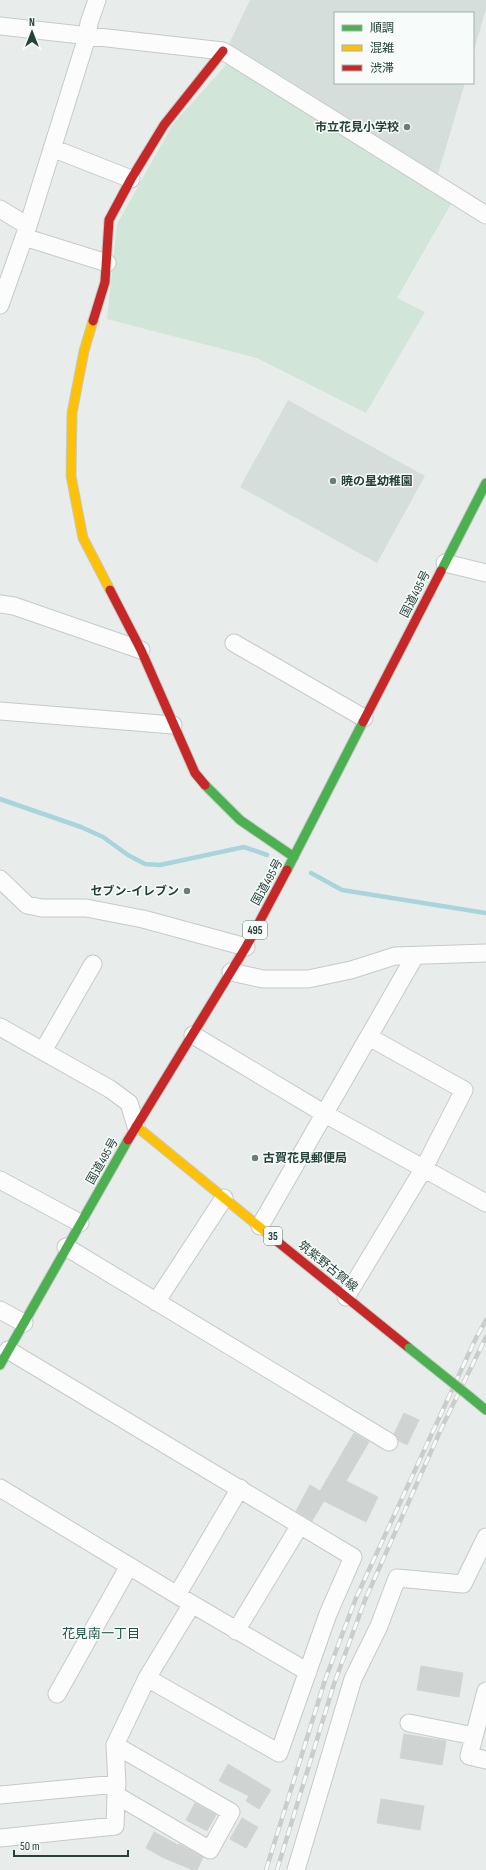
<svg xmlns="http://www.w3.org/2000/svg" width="486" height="1870" font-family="'Sofia Sans Condensed','Noto Sans JP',sans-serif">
	<rect width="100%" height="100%" fill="#e8edeb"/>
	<path fill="#d6dedb" d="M250,0H486V9L473,54V13H335V83H465L438,174L229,44Z
		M288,400L425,476L377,563L240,487Z"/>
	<path fill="#d1e6d8" d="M227,64L451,204L397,298L425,312L366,413L257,358L107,319L117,224L173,124Z"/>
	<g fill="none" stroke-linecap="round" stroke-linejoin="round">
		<path stroke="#a9d4db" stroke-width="4.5" d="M0,799L81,827L103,837L128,855L145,864L160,865L244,847L267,855
			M311,873L342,890L486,913"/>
	</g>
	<path fill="#cfd4d2" stroke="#d1d6d4" d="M404,1413L419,1420L407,1445L399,1441L394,1434Z
		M354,1433L369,1442L346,1481L378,1497L366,1522L324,1501L312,1521L296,1511L310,1485L320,1491Z
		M421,1666L463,1673L459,1697L417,1690Z
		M404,1734L446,1741L442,1765L400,1758Z
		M228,1764L271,1790L259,1809L246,1801L249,1796L219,1781Z
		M381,1799L424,1806L420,1830L377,1823Z
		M195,1803L216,1815L207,1831L186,1820Z
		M242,1818L258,1827L246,1848L230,1839Z
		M154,1832L178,1845L179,1844L203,1857L197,1870H193L164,1858L146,1848Z"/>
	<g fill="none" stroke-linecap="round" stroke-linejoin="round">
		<defs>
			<path id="street" d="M0,26L223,51L486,215
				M52,148L131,179
				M0,209L28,226
				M24,237L107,263
				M0,305L28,226L87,37L89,23L97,0
				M445,563L486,573
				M0,604L14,606L141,650
				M234,643L364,718
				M0,711L173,725
				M0,879L27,905L42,908H86L143,919L246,947
				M231,972L263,979H308L351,970L395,956L486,953
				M0,1027L110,1089L129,1103L136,1126
				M193,1035L325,1114L486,1203
				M43,1051L93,964
				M0,1180L80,1223
				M260,1226L415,956
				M66,1247L389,1442
				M346,1297L424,1168L464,1090L369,1037
				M156,1302L224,1198
				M0,1310L24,1323
				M8,1350L353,1557L328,1614L279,1753L147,1678L192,1604
				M0,1488L192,1604L308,1672
				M177,1595L240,1488
				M236,1631L300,1525
				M486,1691L469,1756L486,1760
				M57,1694L129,1566
				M409,1723L474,1736
				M115,1745L117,1784L116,1795L210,1850L231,1812L115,1745L147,1678
				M0,1795L117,1784
				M0,1838L115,1826L116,1795
				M296,1870L353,1679L379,1626L397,1578L463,1584L486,1537"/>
			<path id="fast" d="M441,571L486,483
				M205,785L240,820L294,857
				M287,870L363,722
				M0,1365L128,1140
				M469,1396L486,1410"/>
			<path id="slow" d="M93,321L84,351L72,413L71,476L83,538L110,590
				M136,1126L273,1238"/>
			<path id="jam" d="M93,321L105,282L109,220L131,179L164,125L223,51
				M110,590L141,650L195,773L205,785
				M363,722L441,571
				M128,1140L246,947L287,870
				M273,1238L409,1348"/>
		</defs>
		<use href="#street" stroke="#c5cac8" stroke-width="19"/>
		<use href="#fast" stroke="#c3cbc8" stroke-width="11"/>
		<use href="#slow" stroke="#c3cbc8" stroke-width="11"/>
		<use href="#jam" stroke="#c3cbc8" stroke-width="11"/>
		<use href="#street" stroke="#fcfcfc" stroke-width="17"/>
		<use href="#fast" stroke="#4caf50" stroke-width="9"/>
		<use href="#slow" stroke="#ffc107" stroke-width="9"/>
		<use href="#jam" stroke="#c62828" stroke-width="9"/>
		<defs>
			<path id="rail" d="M266,1870L325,1680L356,1598L476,1338L486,1320
				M277,1870L334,1684L365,1600L442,1427L486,1337"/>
		</defs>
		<use href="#rail" stroke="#c9cdcc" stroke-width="4.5"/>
		<use href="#rail" stroke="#f7fbf9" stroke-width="3" stroke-dasharray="9" stroke-linecap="butt"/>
		<defs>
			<path id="fast-bridge" d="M409,1348L469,1396"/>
		</defs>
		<use href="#fast-bridge" stroke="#c3ccc9" stroke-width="11" stroke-linecap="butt"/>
		<use href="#fast-bridge" stroke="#4caf50" stroke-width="9"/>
	</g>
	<g fill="#697e78" stroke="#f7fbf9" stroke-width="1.5">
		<circle cx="407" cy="127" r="4"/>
		<circle cx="333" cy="481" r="4"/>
		<circle cx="187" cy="891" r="4"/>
		<circle cx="255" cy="1158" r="4"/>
	</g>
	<g text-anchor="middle" stroke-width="3" stroke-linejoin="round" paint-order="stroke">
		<g fill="#f7fbf9" stroke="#637a73" stroke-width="1">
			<rect x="243" y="921" width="24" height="18" rx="3"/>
			<rect x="264" y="1227" width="18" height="18" rx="3"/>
		</g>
		<g font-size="11" font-weight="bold" fill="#24423a">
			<text x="255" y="934">495</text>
			<text x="273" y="1240">35</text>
		</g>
		<g font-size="12" font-weight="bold" fill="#24423a" stroke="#f7fbf9" text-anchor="end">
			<text x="399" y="131">市立花見小学校</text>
			<text x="341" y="485" text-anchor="start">暁の星幼稚園</text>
			<text x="179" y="895">セブン-イレブン</text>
			<text x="263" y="1162" text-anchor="start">古賀花見郵便局</text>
		</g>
		<g font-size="12" fill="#24423a" stroke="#f7fbf9">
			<text transform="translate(415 594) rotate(-63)" y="4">国道495号</text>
			<text transform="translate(267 882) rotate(-61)" y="4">国道495号</text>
			<text transform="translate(102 1161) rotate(-60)" y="4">国道495号</text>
			<text transform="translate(328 1266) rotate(39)" y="4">筑紫野古賀線</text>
		</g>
		<g font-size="13" fill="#1f5548" stroke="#f7fbf9">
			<text x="101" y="1638">花見南一丁目</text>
		</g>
	</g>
	<rect x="334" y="12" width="140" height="72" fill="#f7fbf9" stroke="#a3b1ad"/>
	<rect x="342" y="25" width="20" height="6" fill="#4caf50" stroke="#a3b1ad"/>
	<text x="370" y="32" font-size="12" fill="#24423a">順調</text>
	<rect x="342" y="45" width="20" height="6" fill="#ffc107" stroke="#a3b1ad"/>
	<text x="370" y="52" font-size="12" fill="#24423a">混雑</text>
	<rect x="342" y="65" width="20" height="6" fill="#c62828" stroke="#a3b1ad"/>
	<text x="370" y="72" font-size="12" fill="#24423a">渋滞</text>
	<g transform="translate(32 32)" stroke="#f7fbf9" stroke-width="3" paint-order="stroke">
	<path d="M0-3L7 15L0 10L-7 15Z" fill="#24423a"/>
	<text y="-6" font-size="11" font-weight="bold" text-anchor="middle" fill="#24423a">N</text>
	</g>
	<path d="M14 1850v6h114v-6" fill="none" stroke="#24423a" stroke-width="2"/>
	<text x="20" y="1850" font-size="12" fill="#24423a" stroke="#f7fbf9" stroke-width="3" paint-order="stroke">50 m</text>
</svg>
